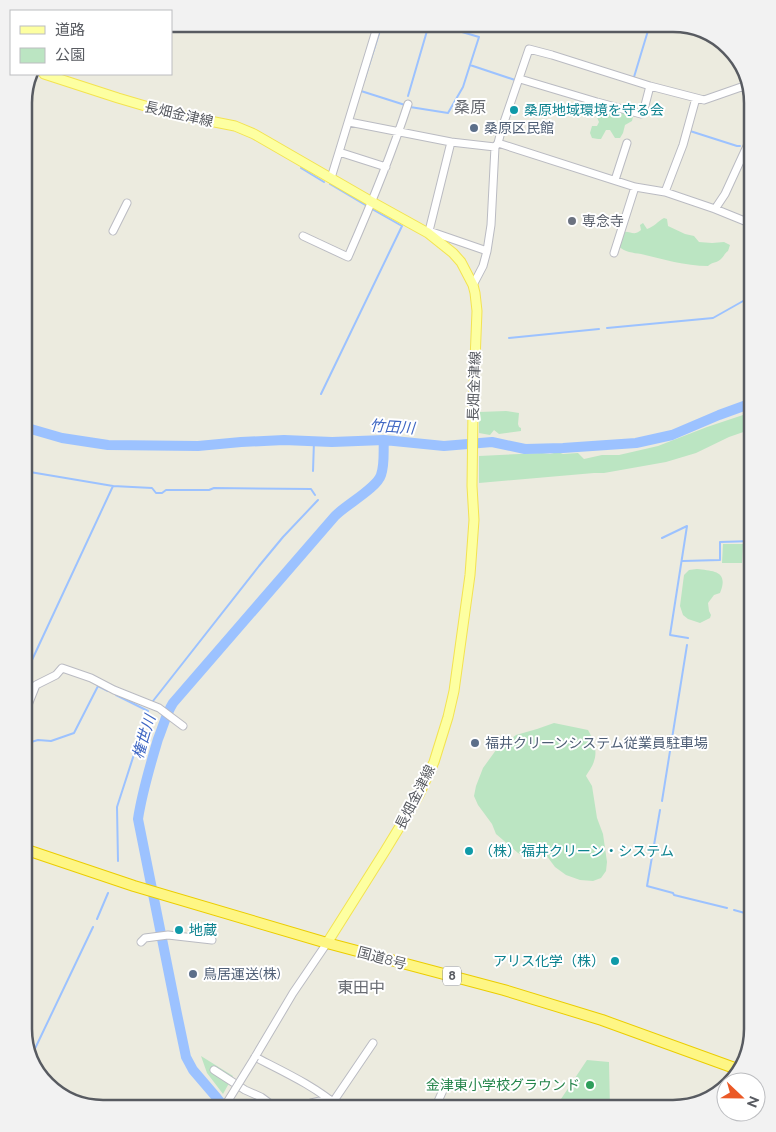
<svg xmlns="http://www.w3.org/2000/svg" width="776" height="1132" font-family="Raleway,'Noto Sans JP',sans-serif">
	<rect width="100%" height="100%" fill="#ecebdf"/>
	<path fill="#bbe5c2" d="M605,106L630,114L633,117L632,121L625,125L623,133L620,138H615L610,130H606L601,139H598L592,138L590,133L592,126H597L599,122L595,113L596,107Z
		M664,218L667,219L668,226L685,234L694,236L699,242L712,243L724,242L730,245L728,251C725,253 724,256 721,259C717,263 712,262 708,266C685,266 663,259 641,254C633,253 625,252 618,246L622,232C631,230 633,237 641,230L640,225L643,223L647,229C654,227 658,221 664,218Z
		M506,411L519,413L518,424L519,427L521,428V431L499,434L494,430L490,435L479,433V412Z
		M752,412V429L729,437L696,453L666,462L604,473H594L479,483V456L542,453L550,454L558,452L563,454L578,453L584,459L602,455H619L658,446L707,427Z
		M723,544H743L742,563H722Z
		M697,569C714,571 729,571 720,593L714,595L708,603L709,611L711,615L710,618L700,623L688,619L683,615L680,606L684,575L689,570Z
		M554,723L588,730C593,739 598,750 594,761C593,766 588,772 586,776L592,786L597,818L603,834L607,862L606,871L601,878L593,881L580,880L566,875L555,867L543,851L532,852L527,857L518,853L496,834L492,824L478,805L474,796L476,786L483,768L496,750L516,735L537,729Z
		M201,1056L233,1076L223,1094L207,1073Z
		M587,1060L609,1062L610,1108H555Z"/>
	<g fill="none" stroke-linecap="round" stroke-linejoin="round">
		<path stroke="#9cc2ff" stroke-width="2" d="M435,24L479,37L470,65
			M634,77L650,24
			M364,81L382,24
			M361,91L405,105
			M408,96L429,24
			M410,107L448,113L463,87L470,65L515,80
			M690,131L737,146H740
			M301,168L324,182
			M330,184L367,206
			M607,328L713,318L752,296
			M509,338L599,329
			M321,394L402,226L372,209
			M24,471L113,486
			M313,471L314,441
			M662,538L687,526L670,635L688,638
			M683,561L720,560V542L752,541
			M32,660L113,486L152,488L156,493H162L166,490H209L214,488L311,489L315,495
			M116,695L148,711L117,807L118,861
			M153,701L259,566L283,537L318,500
			M24,744L38,740L51,741L74,733L98,686L108,691
			M662,801L687,645
			M660,810L647,886L673,893L674,895L727,908
			M750,822H752
			M734,910L752,915
			M97,919L108,893
			M31,1057L93,927"/>
		<path stroke="#9cc2ff" stroke-width="10" d="M24,427L62,438L108,445L198,446L241,442L284,440L332,442L384,440L444,446L492,442L525,449L563,448L636,443L672,435L719,415L752,403
			M225,1108L217,1098L193,1070L186,1057L177,1014L138,819C142,792 150,766 158,739C163,727 166,714 173,703L335,516C347,504 377,488 381,475C385,464 383,450 384,440"/>
		<defs>
			<path id="minor" d="M520,79L597,102L641,114L643,113L650,86
				M745,86L752,112L748,144L752,149
				M349,122L451,142L495,147
				M498,143L635,187L665,192L715,209L752,224
				M339,152L386,167
				M331,178L339,152L378,24
				M615,180L627,143
				M665,192L683,145L696,98
				M715,209L725,194L748,144
				M113,231L127,203
				M429,231L451,142
				M428,233L429,231L487,251
				M303,236L348,257C370,207 391,156 408,104
				M614,253L635,187
				M473,285L483,266L487,251L491,225L495,147L498,143L502,128L529,49L552,55L650,86L704,100L747,85
				M24,705H28L36,685L56,675L62,668L91,678L114,690L159,708L183,726
				M141,942L145,938L168,935L212,940
				M327,943L293,993L255,1057C284,1072 315,1086 340,1108
				M214,1070L245,1090L261,1097L276,1108
				M333,1102L373,1043
				M301,1108L311,1103L329,1099
				M435,1108L444,1088"/>
			<path id="major" d="M44,74L118,98L169,113L235,126L254,134L372,202L428,233L453,253L461,262L473,285L475,293L477,311L473,410L472,486L474,520L470,575L454,691L448,717L434,762L419,795L385,851L327,943"/>
			<path id="highway" d="M24,849L134,886L327,943L504,990L602,1020L740,1070"/>
		</defs>
		<use href="#minor" stroke="#babbc2" stroke-width="9"/>
		<use href="#major" stroke="#f3e351" stroke-width="11"/>
		<use href="#highway" stroke="#ebcd00" stroke-width="12"/>
		<use href="#minor" stroke="#fff" stroke-width="7"/>
		<use href="#major" stroke="#fdffa1" stroke-width="9"/>
		<use href="#highway" stroke="#fef684" stroke-width="10"/>
		<defs>
			<path id="minor-bridge" d="M226,1104L255,1057"/>
		</defs>
		<use href="#minor-bridge" stroke="#babbc2" stroke-width="9" stroke-linecap="butt"/>
		<use href="#minor-bridge" stroke="#fff" stroke-width="7"/>
	</g>
	<g fill="#0f9aa8" stroke="#fff" stroke-width="2">
		<circle cx="514" cy="110" r="5"/>
		<circle cx="469" cy="851" r="5"/>
		<circle cx="179" cy="930" r="5"/>
		<circle cx="615" cy="961" r="5"/>
	</g>
	<g fill="#5c6f8a" stroke="#fff" stroke-width="2">
		<circle cx="474" cy="128" r="5"/>
		<circle cx="475" cy="743" r="5"/>
		<circle cx="193" cy="974" r="5"/>
	</g>
	<circle fill="#6b7280" stroke="#fff" stroke-width="2" cx="572" cy="221" r="5"/>
	<circle fill="#2e9e5b" stroke="#fff" stroke-width="2" cx="590" cy="1085" r="5"/>
	<g text-anchor="middle" stroke-width="4" stroke-linejoin="round" paint-order="stroke">
		<rect fill="#fff" stroke="#8a8c90" stroke-width="1" x="443" y="966.5" width="18" height="19" rx="4"/>
		<g font-size="12" font-weight="bold" fill="#585b61">
			<text x="452" y="980">8</text>
		</g>
		<g font-size="14" fill="#0d838f" stroke="#fff" text-anchor="start">
			<text x="524" y="115">桑原地域環境を守る会</text>
			<text x="479" y="856">（株）福井クリーン・システム</text>
			<text x="189" y="935">地蔵</text>
			<text x="605" y="966" text-anchor="end">アリス化学（株）</text>
		</g>
		<g font-size="14" fill="#585b61" stroke="#fff">
			<text transform="translate(179 114) rotate(13)" y="5">長畑金津線</text>
			<text transform="translate(474 386) rotate(-88)" y="5">長畑金津線</text>
			<text transform="translate(415 797) rotate(-63)" y="5">長畑金津線</text>
			<text transform="translate(382 958) rotate(15)" y="5">国道8号</text>
		</g>
		<g font-size="14" fill="#4e5e75" stroke="#fff" text-anchor="start">
			<text x="484" y="133">桑原区民館</text>
			<text x="485" y="748">福井クリーンシステム従業員駐車場</text>
			<text x="203" y="979">鳥居運送(株)</text>
		</g>
		<g font-size="14" fill="#5b616d" stroke="#fff" text-anchor="start">
			<text x="582" y="226">専念寺</text>
		</g>
		<g font-size="14" fill="#27864d" stroke="#fff" text-anchor="end">
			<text x="580" y="1090">金津東小学校グラウンド</text>
		</g>
		<g font-size="15" font-style="italic" fill="#3e66c3" stroke="#fff">
			<text transform="translate(392 427) rotate(4)" y="5">竹田川</text>
			<text transform="translate(144 737) rotate(-73)" y="5">権世川</text>
		</g>
		<g font-size="16" fill="#696c73" stroke="#fff">
			<text x="470" y="113">桑原</text>
			<text x="361" y="993">東田中</text>
		</g>
	</g>
	<path d="M0 0H776V1132H0ZM103 32H673A71 71 0 0 1 744 103V1029A71 71 0 0 1 673 1100H103A71 71 0 0 1 32 1029V103A71 71 0 0 1 103 32Z" fill="#f2f2f2" fill-rule="evenodd"/>
	<path fill="none" stroke="#585b61" stroke-width="2.5" d="M103 32H673A71 71 0 0 1 744 103V1029A71 71 0 0 1 673 1100H103A71 71 0 0 1 32 1029V103A71 71 0 0 1 103 32Z"/>
	<rect x="10" y="10" width="162" height="65" fill="#ffffff" stroke="#bcbdc0"/>
	<rect x="20" y="26" width="25" height="8" fill="#fdffa1" stroke="#bcbdc0"/>
	<text x="55" y="35" font-size="15" fill="#585b61">道路</text>
	<rect x="20" y="48" width="25" height="15" fill="#bbe5c2" stroke="#bcbdc0"/>
	<text x="55" y="60" font-size="15" fill="#585b61">公園</text>
	<g transform="translate(741 1097) rotate(112)"><circle r="24" fill="#ffffff" stroke="#bcbdc0"/>
	<path d="M0-4L9 19L0 12L-9 19Z" fill="#eb5926"/>
	<text y="-8" font-size="14" font-weight="bold" text-anchor="middle" fill="#585b61">N</text>
	</g>
</svg>
